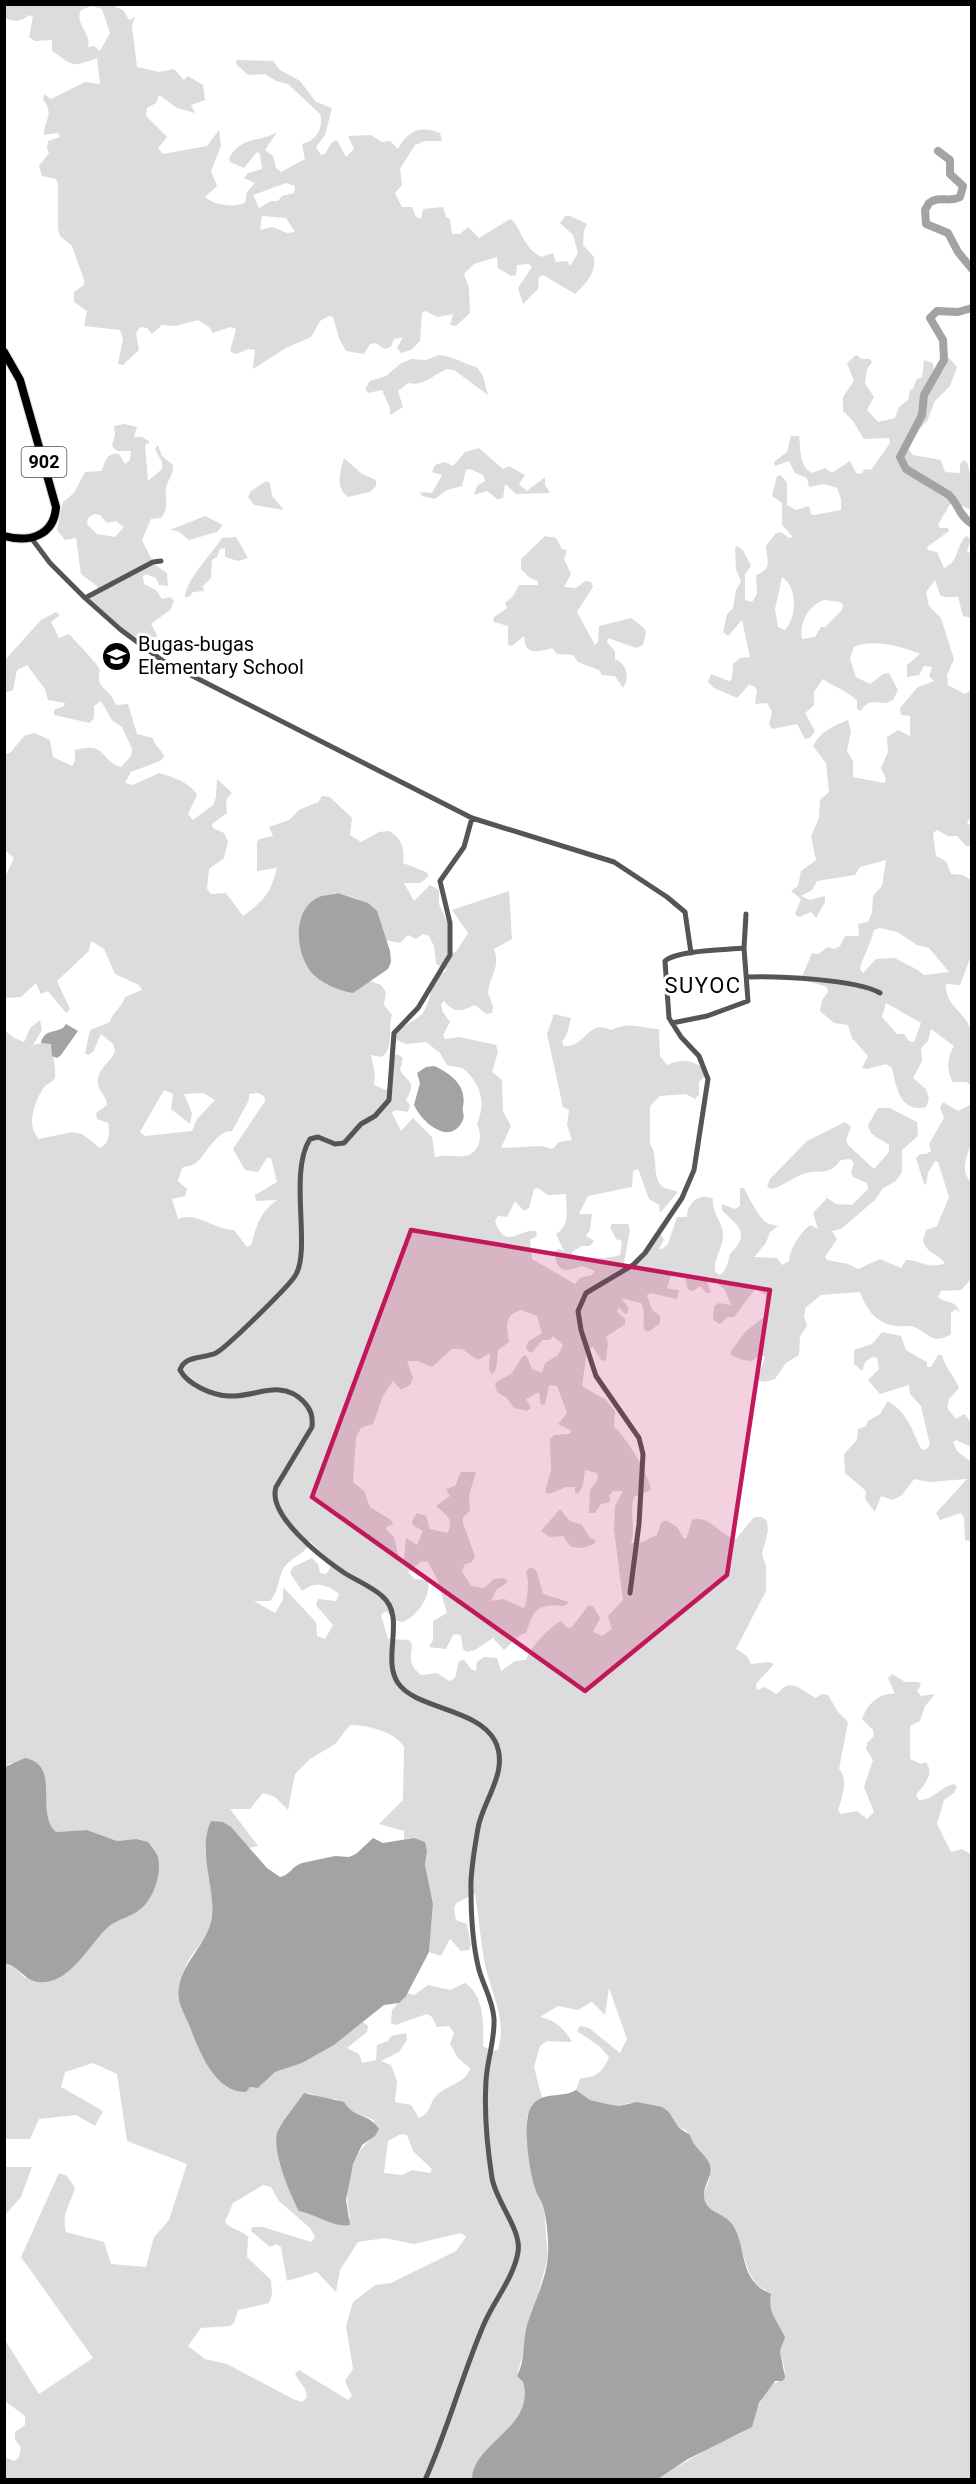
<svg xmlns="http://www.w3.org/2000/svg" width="976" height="2484" font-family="Roboto,sans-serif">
	<rect width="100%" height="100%" fill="#fff"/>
	<path fill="#dcdcdc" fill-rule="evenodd" d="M5,4L113,5L124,11L129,20L135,17L132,26L137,67L159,72L174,69L184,80L188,76L203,85L205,100L191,105L195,113L177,108L159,95L156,103L147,108L146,116L167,137L158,148L163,154L207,146L219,130L221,146L211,171L217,186L205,197C213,205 234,208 245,203L247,192L255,183L244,178L248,173L262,169L260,154L257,152L244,168L230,162L229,158C243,134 258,144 277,132L265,150L273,156L276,168L281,172L305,159L302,144C316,141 324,128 320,114L288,84L276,81L265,74L248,75L236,64L237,60L273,61L280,70L300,81L316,102L332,108L325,135L316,147L321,155L325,154L332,142L337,140L346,157L354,149L348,136L371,135L382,142L390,141L398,149C407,131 420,125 440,133L442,141H425L415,145L400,169L402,185L395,193L402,207H412L416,217L421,219L423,209L443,207L446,217L450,219L452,234H460L468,227L479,238L510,219C521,225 521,246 541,257L553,253L556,262L567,261L570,266L578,253L573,235L560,223L565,216H570L587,224L584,230L583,245L594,257C597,273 585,284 575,294L543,275L539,277L538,289L523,304L518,288L532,267L529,264L517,265L516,275L511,276L498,268L497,257L474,264L464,274L469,288L470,313L456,326L450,325L453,314L438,317L425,311L422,313L420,341L411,350L401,353L397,348L403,337L394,339L391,347L384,349L376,343L370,344L364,354L346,351L339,338L333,317L329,316L320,321L311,337L286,348L253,369L255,350L249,349L236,354L230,351L236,329L230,327L213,333L209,327L198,320L175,326L162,325L152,334L147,328L140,327L136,333L139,350L123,365L118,364L123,339L120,330L84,326L87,311L74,302V292L84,285V280L72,246L60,236L58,229V184L56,179L42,176L39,166L49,153L47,148L48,141L60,137L58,133L44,135C44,118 55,116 43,99L44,94L51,99L85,82L100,84L97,58C70,68 74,66 52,51V40L35,41L29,37L33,17L29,15C22,22 13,22 5,18ZM92,6L102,9L110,33L100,51L94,46L88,47C92,32 74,25 81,10ZM286,183L295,186L294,193L282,196L278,201H271L259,208L253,195ZM262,216L286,218L295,232L287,233L273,227L260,230Z
		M439,355C454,356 463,364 477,367L483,376L488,395L454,370L447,369C434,374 424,387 408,383L398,391L403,407L390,415V408L382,390L368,393L365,389L370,381L386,376L400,364L411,359L426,360Z
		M856,355L862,359H870L872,362L867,369L865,383L874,397L867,410L878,422L895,418L899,407L908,400L910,390L913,389L916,380L922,377L924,360L933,363L934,375L937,377L944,369L948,357L957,367L950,386L935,401L927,421L912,437L907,448L913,455L941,460L945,472L960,473V464L964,460L967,462L971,478V510L958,504H950L938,525L940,528H948L949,531L927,547L928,550L937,552L944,568C960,561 955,547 966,536L971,539L967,551L971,554V618L963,616L958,597H944L940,595L935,580L926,592L929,606L941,618L954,659L947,675L948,685L965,694L971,690L972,813L967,824L971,825V846H966L957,836H948L937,830L933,833L936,856L946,861L951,874L963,875L971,880V956L960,985L946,984C944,1006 968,1013 971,1032C974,1049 971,1068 971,1085L966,1082H953C946,1071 947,1057 954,1046L931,1029L928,1041L921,1048L922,1061L913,1078L926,1089L929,1099L926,1107C901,1114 896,1087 892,1068L886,1064L867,1069L862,1068L868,1056L852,1038L848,1025L834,1023L820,1011L822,1000L828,992L827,987L801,979L812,953L818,954L828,947L834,949L840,946L845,936H859L858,924L868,922L872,912L873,896L882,886L886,860L860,867L855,875L817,881L812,890L801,896L810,900L825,896V902L816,918L811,912L799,917L795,914L801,899L791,891L798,886L801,871L816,860L811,836L819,818L820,800L829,792L826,763L813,746C821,731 833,726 848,720L851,731L847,751L853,761V777L884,783L886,779L881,768L888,752L887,737L898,730L910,736V716L901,715L900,708L918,687L934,681L929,676L932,667L924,666L919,675L907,677V665L920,654C905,647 869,638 854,647L850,659L856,677L870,684L883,674L889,673L898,690L893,700L886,703C875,703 868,699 861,711L857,709V701C847,690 835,688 823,679L814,692V705L805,713L815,731L810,738L805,739L797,724L772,729L769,724L772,712L767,703L755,704L757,690L754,686L749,685L737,698L714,688L708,682L711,674L729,681L732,679L733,664L740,658L750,657L742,620L728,636L723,632L727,614L733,608L736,590L741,582L736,569L735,549L737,546L743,550L751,566L745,574V600L752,602L757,594L756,575C774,569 766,558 766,546L776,533L781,532L789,538L793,537L782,525V503L772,496L777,476L780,475L787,482V505L796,510L809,506L811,514L814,515L841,510V499L837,488L824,484L809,487L807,478L795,473L789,461L775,466L774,462L787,452L791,436H799C801,449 799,467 812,473L825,468L832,473L850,461L856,473L861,474L865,469L871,470L890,443L889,438L864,439L853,421L843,411V397L854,381L847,363ZM782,577C798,587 797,617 785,630L778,627L775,609ZM824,600L840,602L843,605L842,610L825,627H821L815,637L802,639C799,622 809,605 824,600ZM880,928L897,932L917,945L929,948L949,972L924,975C915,967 905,964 895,958L876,959L863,973L860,969C863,956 871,944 874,930ZM886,1003L921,1023L914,1042L909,1041L904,1034H897L882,1017Z
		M125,424L137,427L134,437H142L150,442L145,445L148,481L162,469V462L155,449L158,445L162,456L173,465C174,475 167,480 166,489C165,500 169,509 161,518L151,519L142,540L154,564L167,573L168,586L159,585L156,578L146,574L143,576L144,584L156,590L162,599L170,597L174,601L170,610L151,624L157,635L155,644L129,634L88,598L97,591V586L81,574L76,538L65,540L57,530L63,502L74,493L85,472L101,471C106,462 106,452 119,454L125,464L130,460L131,451H117L112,446L115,434L114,426ZM94,514L100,515L107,523L116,521L124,527L115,537L97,534L87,524L88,518Z
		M479,448L503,469L509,466L525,475L519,484L527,491L545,477V485L550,493L516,494L505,484L503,498L497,499L487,491L474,495L477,486L485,481L483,475L470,469L466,470L462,486L447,490L435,499L422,496L420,492L432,493L442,475L432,472L435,465L445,462L453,466L465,452Z
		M344,458L362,474L376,480V486L370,492L348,497C335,488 340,471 344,458Z
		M266,481L270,483L272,496L284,510L254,505L248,497L251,491Z
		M205,516L223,525L217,532L189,540L178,531L170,530Z
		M545,536L556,538L562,549L567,550L564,559L571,574L564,587L576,588L585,581L591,582L593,587L577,612L595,645L598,642L599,626L631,618L644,628L646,632L643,645L636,648L608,638L607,642L615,651V659C627,664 630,678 623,688L615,676L602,675L599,670L578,662L573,655L557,654L552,648C545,650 530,655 526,646C524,642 525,639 524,636L512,646L508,645V626L494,622L493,618L507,608L505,603L513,596L519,585H538V581L530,578L521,569V559Z
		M236,537L248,558L238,561L225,557V548L220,549L217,557L212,560L211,578L203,586L204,591L193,592L189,597H185C185,581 213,552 222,538Z
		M56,612L60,615L51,622L59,638L69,634C76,642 97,663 100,670C94,688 111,689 116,705L128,704L137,734L153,738C154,746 162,749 164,757L160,761L131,772L125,783L133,785L159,773C172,777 190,782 197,795L188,814L193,820L213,805L216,797L217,779L232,793L226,800L227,813L212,824L213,828L224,833L228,842L224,858L209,869L207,889L211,894L226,893L243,916C264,900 270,895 277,868L257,871V842L259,839L273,836L269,827L289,820L299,810L318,802L322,796L330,797L352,818L350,835L361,842L379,832L389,831C402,838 405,849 403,863L426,872L429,876L420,883H404L414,901L430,885L439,890V904L450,928L448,954L456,952L468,933L452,910L509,891L512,939L494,949C501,969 489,976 488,993L493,1006L492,1013L486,1014L475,1005C462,1011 454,1014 444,1001L441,1004L443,1012L450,1022L443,1035L445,1039L459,1037L496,1045L498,1052L492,1072L502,1080L503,1111L511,1126L501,1148L541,1146L553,1149L559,1142L572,1140L567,1125L569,1110L563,1107L547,1034L554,1014L571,1018L567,1034L562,1042L564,1046C586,1048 587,1018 611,1030C632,1021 638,1028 659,1029L660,1056L667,1065C683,1058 696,1060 708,1073L699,1082V1094L695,1099L686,1094L660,1096L650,1106V1144C659,1155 651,1179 663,1187C668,1190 673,1189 678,1192L660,1213L659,1205L649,1199L638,1169L633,1171L632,1187L588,1196L579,1214H592L590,1230L586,1236L594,1241L590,1246H582L572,1252L575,1260C590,1258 604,1260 620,1255L622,1241L616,1239L610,1227L612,1224H628L630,1230L623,1268L628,1270L634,1268L655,1233L660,1234L664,1239L659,1249H662L668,1244L677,1217H687C687,1203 700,1192 713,1199C711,1212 723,1222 723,1235C723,1249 713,1259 715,1272L720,1275C728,1269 727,1263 730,1254C732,1251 735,1249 737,1246C749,1229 731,1221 722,1210V1204L735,1209L740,1206V1188H744C748,1196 760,1221 769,1224C772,1225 775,1225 778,1226L770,1232L766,1243L754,1257L777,1258L782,1265L789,1261C790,1248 800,1233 810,1225L818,1229L813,1213L827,1198L836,1204L852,1205L868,1189L867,1183L853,1177L851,1172L854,1163L850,1159L841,1160C827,1178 819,1168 803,1174C792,1178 783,1186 772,1189L767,1187L770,1179L807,1141L845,1122L851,1127L846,1140L848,1145L874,1169L889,1152V1145C880,1138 870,1137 868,1125L878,1108H890L917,1122L918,1136L902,1150V1172L896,1181L883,1188L875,1200L841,1229L832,1231L837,1239L825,1257L827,1260L848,1264L858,1269L880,1259L901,1268L906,1260C920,1260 930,1270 945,1263C939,1254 926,1253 923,1241L926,1230L937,1226L949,1197L938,1162L935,1161L928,1173L926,1185L924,1184L916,1158L920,1154H926L931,1151L929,1144L944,1118L940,1108L943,1102L958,1111L971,1104C971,1115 975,1132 971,1143C968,1155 959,1170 971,1182V1279L961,1290L941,1291L938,1297C947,1305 955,1298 960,1313L956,1309L951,1313V1334C933,1346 927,1332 914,1327C908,1325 901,1327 895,1326C875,1323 866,1308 860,1292L821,1295L806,1307L804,1316L807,1326L800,1336L799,1355L786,1363L775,1379L765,1382L757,1380L765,1357L760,1355L752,1361C746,1361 736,1358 731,1355V1351L746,1331L764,1317L766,1295L755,1289L734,1317H728L720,1324L713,1320L714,1306L719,1303L731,1305L725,1290L709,1276L707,1281L711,1293H707L700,1286L693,1291L688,1290L685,1278L676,1274L671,1276L667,1287L669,1289L679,1290L677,1299L650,1293L647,1295L652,1310L660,1316V1323L650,1331H645C641,1320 647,1314 641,1303L621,1298L628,1307V1313L625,1314L619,1307L617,1312L625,1319V1324L606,1337L608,1343L606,1360L602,1361L593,1347L587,1350L582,1386L606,1400L615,1411L614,1427C627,1438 648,1473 651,1490L634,1497C629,1511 636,1528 631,1543H640L657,1535L661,1523L666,1520L677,1527L684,1539L687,1537L692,1520C709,1514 720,1536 736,1539L754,1517H762L767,1521L768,1531L762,1554L766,1566V1591L736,1649L747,1656L751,1664L769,1662L774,1664L756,1684L757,1690L765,1687L776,1694C779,1693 780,1690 783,1688C794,1679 808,1695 816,1698L821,1694L828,1695L838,1712L848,1722L839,1769C849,1780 842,1797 838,1810L841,1814L857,1811L867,1819L874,1812L864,1787L873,1760L866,1749L867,1743L874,1736L873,1730L862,1719C867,1705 879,1692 895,1694L888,1678L892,1674L905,1682H919L921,1685L917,1691L921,1696L935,1694L925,1706L920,1721L910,1726V1759L921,1764L926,1762C935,1775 924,1784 916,1795L919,1800C934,1800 940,1787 954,1784L957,1787L954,1793L944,1800L937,1824L951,1852L962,1849L972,1855L971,2479H658C676,2467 695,2457 713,2445C724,2438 736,2438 746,2429C755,2419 765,2382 778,2382L785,2371L780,2351L782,2345L766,2290C747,2283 748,2260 739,2246C729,2231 717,2217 706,2204L703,2195L710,2177L686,2130L679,2128L669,2112L629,2103L619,2106L607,2104L590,2100L576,2090L580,2078C596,2078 603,2072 609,2057L599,2046L577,2031L580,2026L589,2028L620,2053L627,2039L609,1988L605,2015L592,2002L578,2010L558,2006L540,2017C556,2021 563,2027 572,2042L547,2041L540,2046L534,2067L542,2098L532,2105L527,2118L528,2151L534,2185L544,2210L548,2256L517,2376L523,2382C536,2427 474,2443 472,2479H5V2457L14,2461L19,2457L21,2448L15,2439V2432L25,2425V2416L5,2401V2340L39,2394L93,2358L21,2257L59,2173L67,2176L75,2188C70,2205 61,2214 66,2232L104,2242L111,2264L146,2267L154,2237L169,2220L187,2164L127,2141L117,2074L93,2063L65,2072L61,2087L103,2111L95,2126L76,2115L39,2119L30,2139H5V1964L14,1967L25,1978L82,1956L108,1926L156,1884L158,1858L136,1839L117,1841L87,1830L56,1832C42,1819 46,1799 46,1782L11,1763L5,1767L4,1030L14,1038L24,1042L30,1028L40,1020L42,1030L33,1045L47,1042L51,1044C53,1050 56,1072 55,1077C53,1083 45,1084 42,1090C34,1104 26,1126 39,1139L72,1132L82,1134L100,1148C109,1144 111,1131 108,1123L97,1119L96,1113L107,1105C107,1095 96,1091 98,1079C99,1067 113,1061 115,1050L113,1044L101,1034L93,1052L88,1055L85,1053L90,1030L110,1022C112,1012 122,1008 125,997L142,990L139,985L115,974L104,949L91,941L89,951L57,981L70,1009L66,1013L48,991L41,994L36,983L21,997L5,998V877L14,858L5,850V754L10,753L24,736L34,733L50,740L53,757L72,766L75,761V750C108,741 100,762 121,767L131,756L132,749L122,727L112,720L101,701L94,706V718L90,723L54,715V710L64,706L65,703L48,700L45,689L27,665L17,670L13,690L5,693V660L41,620ZM338,893C373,903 375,905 385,940L400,943L408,935L416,939L423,934L429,936L434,946L436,964L447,970C444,973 439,975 436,979C429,990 431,1003 422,1014C413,1024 397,1025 395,1039L406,1044L426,1042L440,1053L447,1065C452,1067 461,1066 465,1070C481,1085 486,1103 477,1124C483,1136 480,1153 465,1156C455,1157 446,1154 435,1157L432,1137L413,1118L401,1131L392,1113L395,1110L408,1112L410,1105L406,1100C417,1080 409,1085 400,1070L403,1058L397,1054L392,1057L390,1084L386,1090L374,1085L375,1075L371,1055L382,1057C395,1046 387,1030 392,1015L384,1005L386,992L381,985L370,981C347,997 341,989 319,978L320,897ZM164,1090L173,1094L171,1109L190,1124L192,1113L184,1094L203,1093L215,1100L197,1119L192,1131L145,1136L140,1132ZM258,1093L264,1096L265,1101L233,1149L245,1170L258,1172L267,1158H271L277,1182L255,1195L256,1201L277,1200C259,1213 257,1225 251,1245L247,1247L234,1230C216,1231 197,1211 178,1219L172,1199L185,1196L187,1189L178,1181L182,1168C188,1165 191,1167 196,1163C206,1154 218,1129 232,1131L249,1100V1094ZM538,1188L548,1195L566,1194C566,1211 571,1224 556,1234L564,1251L558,1249L554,1252L557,1264C565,1275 572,1268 582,1266L595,1271L592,1275L580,1278L575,1284L532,1259L530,1240L537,1236L536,1231C519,1228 506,1252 495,1221L498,1216L507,1217L515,1201L524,1211L529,1208L534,1189ZM521,1310L537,1316L542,1333L529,1341L526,1347L528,1351L532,1353L542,1340H550L553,1336L563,1345L558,1355L545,1363L542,1373L532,1369L526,1355L522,1357L512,1373L495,1383L497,1392L507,1398L514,1408L527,1411L531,1408L526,1399L539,1392L541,1405L545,1404L549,1385L557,1386L567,1413L558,1424L572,1431L569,1434L554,1435L550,1439L551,1470L545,1492L549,1494L566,1487H575V1492L578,1494L583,1485L585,1470L597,1473L598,1479L590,1490L589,1513H595L601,1504L610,1502L609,1495L613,1491H623L615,1506L614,1529L623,1600L608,1616L612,1629L602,1636L593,1632L600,1618L593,1606H588L571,1628L566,1627L561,1621C548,1628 531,1647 526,1660L515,1661L501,1671L497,1658L484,1657L477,1662L476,1671L471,1669L464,1660L459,1661L455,1678L449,1681L437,1673L421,1675C408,1664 411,1659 412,1645L409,1640L388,1639L381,1615L386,1611L394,1620L403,1622C418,1615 431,1597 428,1580L415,1579L408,1572L422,1561L428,1562L437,1579L447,1613L433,1621V1640L429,1647L446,1649L453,1635L458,1634L461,1636L463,1649L467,1652L475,1650L493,1638L504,1650L520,1635L526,1633C535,1608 536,1604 564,1606L569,1602L543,1594L537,1572L533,1568H529L526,1572C530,1583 527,1593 526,1605L523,1608L504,1599L491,1601L496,1590L508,1582L504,1578L494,1579L484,1588L471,1586L462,1571L465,1564L472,1562L475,1556L463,1523V1518L470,1510L469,1495L476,1472H461L455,1486L446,1489L450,1496L436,1506C445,1514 456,1520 447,1533L430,1529L426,1516L417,1513L412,1521L413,1525L423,1531L417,1545L406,1538L404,1558L399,1559L394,1537L385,1528L393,1524L391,1520L370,1507L364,1491L353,1482L356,1437L361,1428L373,1424L383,1396L393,1381L401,1390L410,1385L413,1378L407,1361H418L432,1367L452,1349H462L478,1360L490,1353L489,1370L492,1374L496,1369L498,1350L509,1342C507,1328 503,1315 521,1310ZM310,1541L327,1558L331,1567L326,1574L320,1573L318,1564L312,1558L293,1567L290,1573L302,1591C315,1581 327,1584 339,1594L336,1601L318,1599L316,1605L333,1625L325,1639L317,1636L316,1622C311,1617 286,1589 283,1588V1600L275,1613L254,1601H270C280,1591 277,1576 286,1565C294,1556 307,1553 310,1541ZM350,1725C367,1725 396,1732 404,1747L403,1800L379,1824L404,1831V1839L414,1838L427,1851L425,1865L433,1904L429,1952L441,1956L450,1939L461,1951L469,1950L471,1945L467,1924L456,1920L454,1909L456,1903L475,1894C479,1916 480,1938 484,1959C489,1989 508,2019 498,2050L492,2051L483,2046C484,2026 484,1994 465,1983L450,1990L428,1985L414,1995L407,1993L392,2010L391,2023L395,2025L427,2014L432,2017L437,2027L449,2026L454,2033L450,2044L458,2058L470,2068C467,2083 446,2085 436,2096C428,2105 432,2112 419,2118L411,2105L395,2102L397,2081L391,2065L381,2061L399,2052L407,2040L406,2033L391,2036L388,2041L377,2045L376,2060L362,2063L359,2054L347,2048L367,2032L368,2026L363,2022L334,2045L302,2063L275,2072L258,2088L224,2084C206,2062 201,2057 191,2030C181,2001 172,1997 186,1965C192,1951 207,1940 210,1926C216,1902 208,1873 205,1848L223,1822C234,1829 239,1841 249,1848L258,1846L230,1809H250L263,1793L275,1797L288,1810L295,1774L310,1759L335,1744ZM310,2093L327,2100L336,2099L349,2110L374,2120L375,2136C349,2155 343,2188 350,2218L325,2219L300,2211C290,2194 272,2152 277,2134C281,2120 296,2105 304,2094ZM401,2134L407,2135L413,2151L432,2169L430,2173L412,2170L402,2175L384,2173L388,2141ZM263,2185L271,2187L279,2201L310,2228L315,2237L311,2242L263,2227H252L251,2231L270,2247L277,2244L281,2247L287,2281L317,2272L336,2292L340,2270L358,2242L385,2238L414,2244L461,2233L466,2237L456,2251L391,2283L375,2285L353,2302L346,2326L353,2369L345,2381L352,2396L348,2400L299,2370L295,2374L305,2389L307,2397L302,2402L293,2399L227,2364L205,2359L188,2346L201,2328L230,2326L234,2323L238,2310L269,2303L272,2295L271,2280L247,2257L248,2237C241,2229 231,2230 225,2222L233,2203Z
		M882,1332L901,1336L906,1350L927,1362V1367H931L938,1355H942C945,1368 954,1375 959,1388L949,1399L947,1408L956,1419L964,1414L971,1422V1447L956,1440L953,1442L957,1451L971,1462L972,1540L969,1541L965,1540L964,1518L961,1513L940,1520L936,1513L967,1479L929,1482L914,1479L902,1495L893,1500L881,1496L875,1512L865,1499L866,1491L845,1473L844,1454L857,1440L858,1429L866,1426L868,1421L880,1414L888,1401C907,1412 912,1430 921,1449L925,1450L930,1445L921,1406L910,1394L909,1385L880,1394L868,1380L879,1369L877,1358L872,1357L865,1362L862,1371L854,1364V1350L872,1344Z
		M560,1509L570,1521L582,1525L590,1538L596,1540L594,1544L583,1548L571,1547L563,1536L550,1537L541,1531Z
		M5,2167H32L21,2197L5,2215Z"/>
	<path fill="#a3a3a3" d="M338,893L368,903L377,911L390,951L391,962L388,969L353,993C340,991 320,983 311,972C295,952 292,909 319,897C324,895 332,895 338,893Z
		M66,1024L78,1031L61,1055L57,1058L52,1056L51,1044L41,1043C44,1030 53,1033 63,1028Z
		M434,1066C452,1074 467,1086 463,1107C462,1112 465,1115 463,1120C450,1148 421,1121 414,1105L420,1083L417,1073L426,1067Z
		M25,1758C62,1765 34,1812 56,1832L87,1830L117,1841L136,1839L148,1842C151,1846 156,1852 158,1857C162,1875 153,1901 138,1911C128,1918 114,1920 106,1929C89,1946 71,1980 45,1982C24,1984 20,1965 5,1964V1767Z
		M211,1821L223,1822L231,1827L267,1868L280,1877C290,1875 292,1866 302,1863L335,1856L349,1857L356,1854L373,1838L383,1843L414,1838L425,1842L427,1851L425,1865L433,1904L429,1952L406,1996L399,2003L384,2005L334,2045L302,2063L275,2072L258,2088L250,2087L246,2092C216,2093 200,2053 191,2030C186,2015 176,2004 179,1987C183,1960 209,1943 212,1916C215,1885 197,1851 211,1821Z
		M576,2090L590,2100L607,2104L619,2106L637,2102L662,2107L669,2112L679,2128L690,2135C694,2148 702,2151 708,2161C716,2174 703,2183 704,2196C705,2213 723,2212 732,2224C745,2242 740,2271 759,2287C762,2290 767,2291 771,2294C767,2311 778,2322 785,2337L780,2351L785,2378L782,2381H775L759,2403L752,2427L688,2459L658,2479H472C473,2443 536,2427 523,2382L517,2376C526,2360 522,2340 528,2322C535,2301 546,2279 548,2256C549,2243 547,2223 544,2210C542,2201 536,2194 534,2185C529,2167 522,2123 531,2107C542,2090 562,2099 576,2090Z
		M304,2093L344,2102C353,2118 369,2113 379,2129L375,2136L362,2145L353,2164L346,2200L350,2225C333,2228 316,2214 299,2211C290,2194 272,2152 277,2133C282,2120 296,2105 304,2093Z"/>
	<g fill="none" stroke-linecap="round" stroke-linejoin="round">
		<path stroke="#a3a3a3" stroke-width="8" d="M938,151L950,160V174L963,186L960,197C949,203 939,195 929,203L925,210L926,224L948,233L958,252L972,269
			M972,308L958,312L937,311L930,318L943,340L944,360L924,395L922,415L900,457L906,469L949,495C959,505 959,516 972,524"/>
		<defs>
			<path id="trunk" d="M4,352L20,380L56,507C54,536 29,543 4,536"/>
		</defs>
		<use href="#trunk" stroke="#dbdbdb" stroke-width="10"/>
		<path stroke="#555" stroke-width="5" d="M32,539L50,563L85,598L121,630L163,661L472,818L614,862L667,897L685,912L691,953
			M85,598L153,562L161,561
			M747,977C776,976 856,979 880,993
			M672,1023L707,1016L748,1001L744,948L746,914
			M630,1593L639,1524L643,1454L639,1438L596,1376L581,1330L578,1311L586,1293L633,1265L645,1253L682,1198L694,1170L708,1079L699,1056L681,1037L669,1018L665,961C677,950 726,950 744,948
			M425,2480C448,2429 462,2375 484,2324C494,2301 514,2277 518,2252C522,2230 496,2202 492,2178C487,2146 484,2114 486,2081C487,2060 495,2040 494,2019C493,2001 484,1987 479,1970C473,1946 471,1915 471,1890C470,1873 475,1846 478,1828C483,1800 510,1771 495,1741C478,1708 415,1709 398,1683C381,1658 407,1617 382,1596C371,1586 355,1580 343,1572C321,1557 267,1515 276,1487L312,1427C313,1416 311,1409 303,1401C280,1378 254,1398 228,1396C212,1395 188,1385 180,1370C185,1355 203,1359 216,1353C226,1348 288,1287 295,1276C312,1250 288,1173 310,1139L318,1137L335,1144L344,1143L361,1124L375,1116L389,1100L394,1033L418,1008L450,955V923L440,881L464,847L472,818"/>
		<use href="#trunk" stroke="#000" stroke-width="8"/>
	</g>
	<path fill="#c2185b" fill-opacity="0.2" stroke="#c2185b" stroke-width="4.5" stroke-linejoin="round" d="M411,1230L770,1290L727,1575L585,1691L312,1497Z"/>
	<defs>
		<symbol id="school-disc" viewBox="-11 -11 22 22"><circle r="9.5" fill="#000" stroke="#fff"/><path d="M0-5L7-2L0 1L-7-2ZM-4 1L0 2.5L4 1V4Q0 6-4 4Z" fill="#fff"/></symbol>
	</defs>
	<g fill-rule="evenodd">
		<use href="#school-disc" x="100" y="640" width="33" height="33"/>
	</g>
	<g text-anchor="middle" stroke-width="6" stroke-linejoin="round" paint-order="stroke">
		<rect fill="#fff" stroke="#4c4c4c" stroke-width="1.5" x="21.5" y="447" width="45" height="30" rx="4.5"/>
		<g font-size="18" font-weight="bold" fill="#000">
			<text x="44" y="468">902</text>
		</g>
		<g font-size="20" fill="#000" stroke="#fff" text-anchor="start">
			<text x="138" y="651">Bugas-bugas<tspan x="138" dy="23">Elementary School</tspan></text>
		</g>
		<g font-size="22" letter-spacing="1.5" fill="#000" stroke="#fff">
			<text x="703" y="993">SUYOC</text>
		</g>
	</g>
	<rect width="976" height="2484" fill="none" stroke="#000000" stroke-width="12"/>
</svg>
